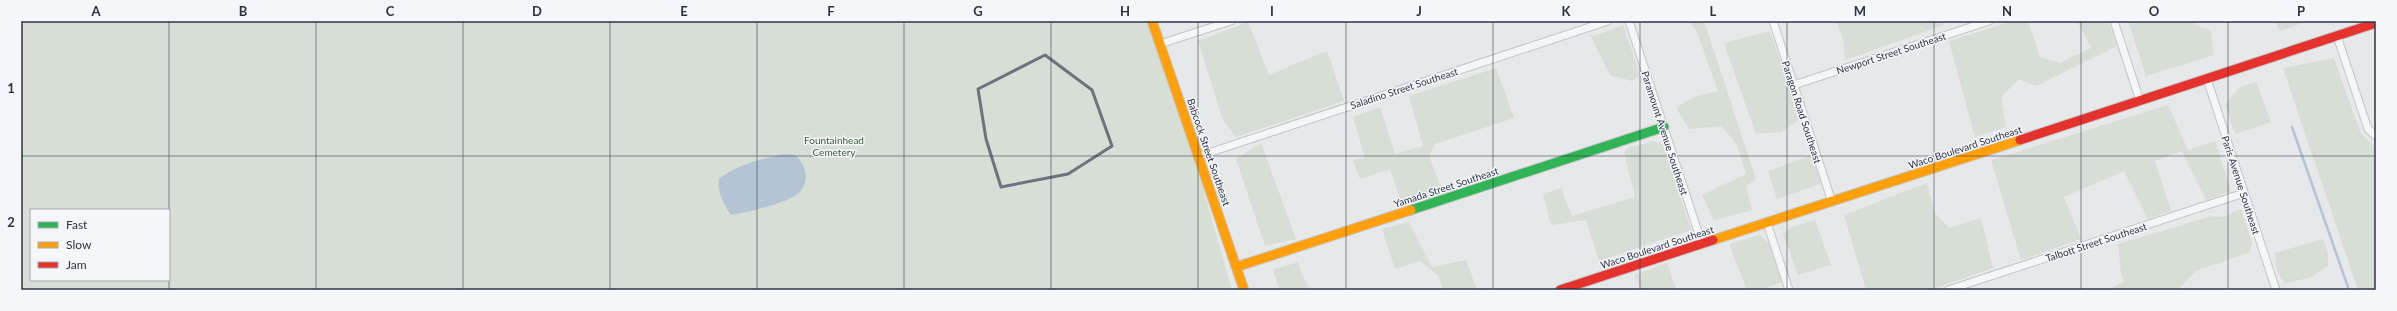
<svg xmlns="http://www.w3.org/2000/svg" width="2397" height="311" font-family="Lato,sans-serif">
	<rect width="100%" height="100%" fill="#e6e8ea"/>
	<path fill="#d6ded6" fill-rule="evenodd" d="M21,21H1147L1193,154L1232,290H21ZM31,210H169V280H31Z
		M1689,21H1704L1756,179L1746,186L1752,210L1714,220L1702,195L1746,174L1737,145L1722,126L1689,129L1676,108L1693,97L1718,91L1697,32Z
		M1836,21H1942L1944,25L1845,60L1843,39Z
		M2013,21H2028L2040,57L2060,63L2091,48L2077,21H2108L2117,46L2036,86L2019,79L2001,97L2006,127L1975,137L1949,41Z
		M2128,21H2193L2195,24L2211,31L2214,55L2146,76Z
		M2275,21H2308L2280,31Z
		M1248,22L1269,75L1327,51L1344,101L1236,137L1223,120L1198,41Z
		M1623,25L1640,75L1632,81L1610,75L1591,37Z
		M1770,31L1800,119L1781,132L1756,134L1724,43Z
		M2334,58L2361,134L2376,148V290H2358L2283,68Z
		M1496,68L1514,118L1435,144L1429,156L1444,195L1404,210L1390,169L1360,179L1353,160L1365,158L1353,117L1380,107L1395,154L1423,146L1409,96Z
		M2256,82L2271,122L2235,134L2225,104L2240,87Z
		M2168,105L2188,150L2215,141L2231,191L2206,200L2182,151L2155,161L2171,211L2148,219L2124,171L2064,197L2081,239L2021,260L1991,160Z
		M1654,141L1663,144L1691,230L1599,261L1586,220L1551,225L1543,194L1561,188L1572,216L1635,197L1624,153L1628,148Z
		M1261,143L1296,239L1265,246L1236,159Z
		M1812,155L1822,183L1777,199L1768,171Z
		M1927,183L1935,213L1949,228L1981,218L1993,268L1930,290H1866L1844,215Z
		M2241,209L2252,242L2250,252L2196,271L2178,290H2108L2124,282L2121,273L2118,244L2212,216L2223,217Z
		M1815,220L1831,265L1798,275L1783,234L1792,227Z
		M1409,222L1432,267L1466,260L1477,290H1443L1438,275L1420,261L1395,269L1382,229Z
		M1760,235L1770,244L1782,282L1760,290H1747L1729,244Z
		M2323,239L2328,254V266L2309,278L2285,283C2277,276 2275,263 2275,253Z
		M1298,262L1302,275L1311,290H1280L1273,270Z
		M1667,263L1676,290H1641L1635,275Z"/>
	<path fill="#b4c4d5" d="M786,154L795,155C807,165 811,185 796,195C784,204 747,212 731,215C724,205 717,192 719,179C736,165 764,158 786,154Z"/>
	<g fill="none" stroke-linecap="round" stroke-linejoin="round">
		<path stroke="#b4c4d5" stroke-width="2.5" d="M2292,127L2349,290"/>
		<defs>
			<path id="street" d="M1629,21L1702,244
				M1773,21L1832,202
				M2114,21L2140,101
				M2337,36L2368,129L2376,136
				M1160,44L1231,21
				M2207,79L2276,290
				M1794,85L1989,21
				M1199,156L1608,21
				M1767,223L1789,290
				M1948,290L2244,193"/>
			<path id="fast" d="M1411,210L1664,127"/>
			<path id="slow" d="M1152,21L1244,290
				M1713,240L2020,140
				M1236,267L1411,210"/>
			<path id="jam" d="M2020,140L2376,23
				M1560,290L1713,240"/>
		</defs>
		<use href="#street" stroke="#c4c6c8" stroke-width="9"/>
		<use href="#fast" stroke="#c4c6c8" stroke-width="11"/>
		<use href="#slow" stroke="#c4c6c8" stroke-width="11"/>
		<use href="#jam" stroke="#c4c6c8" stroke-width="11"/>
		<use href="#street" stroke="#f5f6f7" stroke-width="7"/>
		<use href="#fast" stroke="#30b455" stroke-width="9"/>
		<use href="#slow" stroke="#ff9f0a" stroke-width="9"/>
		<use href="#jam" stroke="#e5322d" stroke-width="9"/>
	</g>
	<path fill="none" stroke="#6c737f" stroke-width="3" stroke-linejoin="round" d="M1045,55L1092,90L1112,146L1068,174L1001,187L986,139L978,89Z"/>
	<path fill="none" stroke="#2b3445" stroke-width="1" stroke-opacity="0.55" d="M169,21V290M316,21V290M463,21V290M610,21V290M757,21V290M904,21V290M1051,21V290M1198,21V290M1346,21V290M1493,21V290M1640,21V290M1787,21V290M1934,21V290M2081,21V290M2228,21V290M21,156H2376"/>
	<g text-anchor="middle" stroke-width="3" stroke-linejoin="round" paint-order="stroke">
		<g font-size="10" fill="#2b3445" stroke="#f4f6f9">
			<text transform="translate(1891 53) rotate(-18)" y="4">Newport Street Southeast</text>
			<text transform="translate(1404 88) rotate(-18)" y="4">Saladino Street Southeast</text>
			<text transform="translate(1802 112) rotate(72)" y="4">Paragon Road Southeast</text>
			<text transform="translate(1665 133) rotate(72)" y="4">Paramount Avenue Southeast</text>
			<text transform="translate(1965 147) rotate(-18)" y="4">Waco Boulevard Southeast</text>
			<text transform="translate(1209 152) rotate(71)" y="4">Babcock Street Southeast</text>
			<text transform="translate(2241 185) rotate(72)" y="4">Paris Avenue Southeast</text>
			<text transform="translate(1446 187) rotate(-18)" y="4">Yamada Street Southeast</text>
			<text transform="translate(2096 242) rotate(-18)" y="4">Talbott Street Southeast</text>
			<text transform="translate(1657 247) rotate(-18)" y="4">Waco Boulevard Southeast</text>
		</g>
		<g font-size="10" fill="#3f6138" stroke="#f4f6f9">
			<text x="834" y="144">Fountainhead<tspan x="834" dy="12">Cemetery</tspan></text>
		</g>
	</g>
	<rect width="2397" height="311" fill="none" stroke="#f4f6f9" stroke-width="44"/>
	<rect x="30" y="209" width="140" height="72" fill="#f4f6f9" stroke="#a4a8b1"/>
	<rect x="38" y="222" width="20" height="6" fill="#30b455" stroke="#a4a8b1"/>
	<text x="66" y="229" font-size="12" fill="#2b3445">Fast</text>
	<rect x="38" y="242" width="20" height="6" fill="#ff9f0a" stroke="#a4a8b1"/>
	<text x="66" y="249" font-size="12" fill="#2b3445">Slow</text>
	<rect x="38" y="262" width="20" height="6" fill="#e5322d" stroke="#a4a8b1"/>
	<text x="66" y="269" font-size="12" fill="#2b3445">Jam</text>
	<rect x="22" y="22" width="2353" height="267" fill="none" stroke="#2b3445" stroke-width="1.5"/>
	<g font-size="13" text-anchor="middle" font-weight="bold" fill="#2b3445">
		<text x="96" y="16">A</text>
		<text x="243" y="16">B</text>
		<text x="390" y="16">C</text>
		<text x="537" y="16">D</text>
		<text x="684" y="16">E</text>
		<text x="831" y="16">F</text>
		<text x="978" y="16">G</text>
		<text x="1125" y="16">H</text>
		<text x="1272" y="16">I</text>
		<text x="1419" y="16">J</text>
		<text x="1566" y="16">K</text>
		<text x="1713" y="16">L</text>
		<text x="1860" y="16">M</text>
		<text x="2007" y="16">N</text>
		<text x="2154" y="16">O</text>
		<text x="2301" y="16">P</text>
		<text x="11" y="93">1</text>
		<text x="11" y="227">2</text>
	</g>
</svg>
